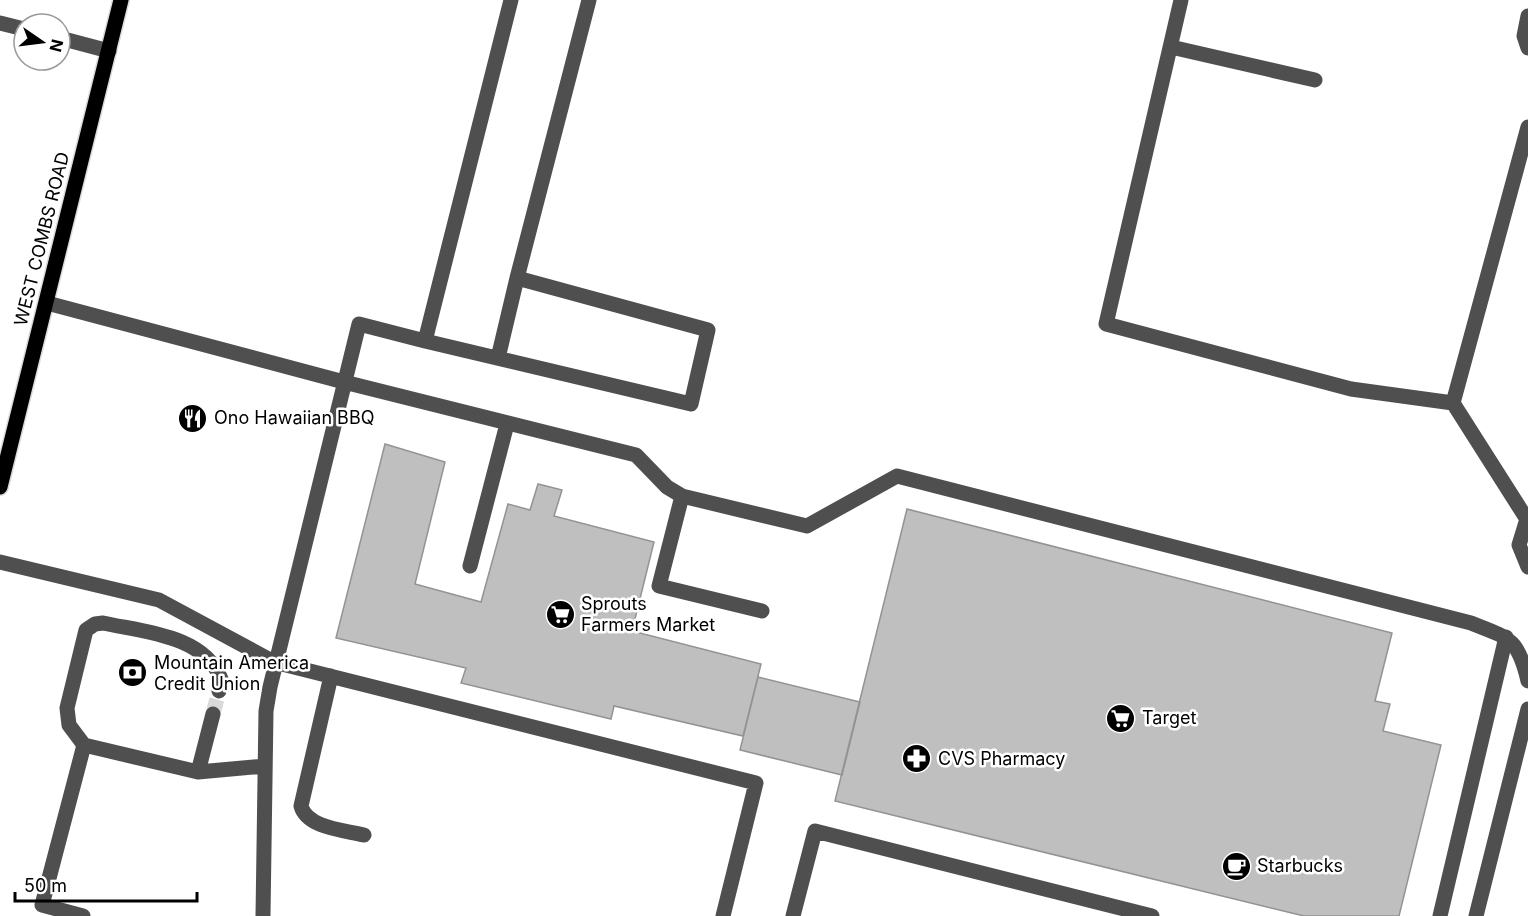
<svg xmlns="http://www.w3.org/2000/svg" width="1528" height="916" font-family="Inter,sans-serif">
	<rect width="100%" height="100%" fill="#fff"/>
	<path fill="#bfbfbf" stroke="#939393" stroke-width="1.5" d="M385,444L445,462L415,584L481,602L508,504L530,510L538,484L562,490L554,516L654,542L632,631L761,664L743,736L614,706L611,719L461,683L466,668L336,638Z
		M907,509L1392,633L1375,701L1390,704L1383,731L1441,745L1399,916H1304L835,801Z
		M758,677L860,702L842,775L740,750Z"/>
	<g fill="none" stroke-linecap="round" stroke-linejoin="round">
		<path stroke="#d9d9d9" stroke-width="15" stroke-dasharray="15 8" stroke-linecap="butt" d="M213,714L219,691"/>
		<defs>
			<path id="major" d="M0,487L121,0"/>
		</defs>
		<use href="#major" stroke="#dbdbdb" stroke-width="18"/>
		<path stroke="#4f4f4f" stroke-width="15" d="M511,0L425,341L691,404L708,330L517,278L589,0
			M1181,0L1106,324L1351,389L1453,403
			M1528,16L1524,36L1528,48
			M0,23L24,29
			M60,38L109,51
			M1171,47L1315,80
			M1528,127L1453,403L1528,521
			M47,303L344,382L636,455L667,487L682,496L807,526L897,476L1471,623C1509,638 1518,638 1528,681
			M498,358L517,278
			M682,496L659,586L762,611
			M1527,519L1519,545L1528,567
			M0,562L159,600L274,662L756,783L723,916
			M470,566L507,424
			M331,676L301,806C307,828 344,830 364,835
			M84,745L69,725L67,708L86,630L95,624L103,623C143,632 204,635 221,679L219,691
			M198,772L213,714
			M83,916L42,905L84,745L198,772L265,766
			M263,916L266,711L270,687L359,324L425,341
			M793,916L815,831L1152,916
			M1440,916L1506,637
			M1476,916L1528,709"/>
		<use href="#major" stroke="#000" stroke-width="15"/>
	</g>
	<defs>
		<symbol id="restaurant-disc" viewBox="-11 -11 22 22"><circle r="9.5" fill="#000" stroke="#fff"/><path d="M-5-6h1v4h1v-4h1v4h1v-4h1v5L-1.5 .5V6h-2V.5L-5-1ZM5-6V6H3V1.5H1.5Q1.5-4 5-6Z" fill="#fff"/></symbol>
		<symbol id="supermarket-disc" viewBox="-11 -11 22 22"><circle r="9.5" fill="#000" stroke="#fff"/><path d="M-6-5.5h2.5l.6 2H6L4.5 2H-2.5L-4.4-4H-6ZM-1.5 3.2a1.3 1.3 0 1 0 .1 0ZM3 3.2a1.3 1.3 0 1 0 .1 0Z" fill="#fff"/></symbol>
		<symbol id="bank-disc" viewBox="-11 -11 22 22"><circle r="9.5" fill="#000" stroke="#fff"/><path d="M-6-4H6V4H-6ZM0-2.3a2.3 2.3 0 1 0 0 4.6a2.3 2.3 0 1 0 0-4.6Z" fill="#fff"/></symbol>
		<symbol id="pharmacy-disc" viewBox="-11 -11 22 22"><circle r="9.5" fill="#000" stroke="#fff"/><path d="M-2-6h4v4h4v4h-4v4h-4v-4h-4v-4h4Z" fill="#fff"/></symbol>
		<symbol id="cafe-disc" viewBox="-11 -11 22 22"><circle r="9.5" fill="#000" stroke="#fff"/><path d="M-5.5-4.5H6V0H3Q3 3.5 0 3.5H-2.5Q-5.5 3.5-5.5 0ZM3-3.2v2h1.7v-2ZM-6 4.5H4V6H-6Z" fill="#fff"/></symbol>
	</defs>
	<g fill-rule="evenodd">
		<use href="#restaurant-disc" x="176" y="402" width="33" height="33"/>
		<use href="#supermarket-disc" x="544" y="598" width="33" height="33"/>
		<use href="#bank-disc" x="116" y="656" width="33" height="33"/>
		<use href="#supermarket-disc" x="1104" y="702" width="33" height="33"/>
		<use href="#pharmacy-disc" x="900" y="742" width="33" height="33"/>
		<use href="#cafe-disc" x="1220" y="850" width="33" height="33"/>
	</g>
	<g text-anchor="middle" stroke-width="5" stroke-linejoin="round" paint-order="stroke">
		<g font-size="18" fill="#000" stroke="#fff">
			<text transform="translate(42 239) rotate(-76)" y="6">WEST COMBS ROAD</text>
		</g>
		<g font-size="18" fill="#000" stroke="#fff" text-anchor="start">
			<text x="214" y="424">Ono Hawaiian BBQ</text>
			<text x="581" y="610">Sprouts<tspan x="581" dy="21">Farmers Market</tspan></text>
			<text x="154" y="669">Mountain America<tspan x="154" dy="21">Credit Union</tspan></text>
			<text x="1142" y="724">Target</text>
			<text x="938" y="765">CVS Pharmacy</text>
			<text x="1257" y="872">Starbucks</text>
		</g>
	</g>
	<g transform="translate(42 42) rotate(104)"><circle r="28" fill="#ffffff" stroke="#999999" stroke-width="1.5"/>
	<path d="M0-4.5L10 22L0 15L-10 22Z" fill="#000000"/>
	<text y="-9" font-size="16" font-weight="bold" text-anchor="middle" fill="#000000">N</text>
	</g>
	<path d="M15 892v9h182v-9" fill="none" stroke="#000000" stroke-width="3"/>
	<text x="24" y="892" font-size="18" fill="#000000" stroke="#ffffff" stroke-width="4.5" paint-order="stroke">50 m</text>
</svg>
